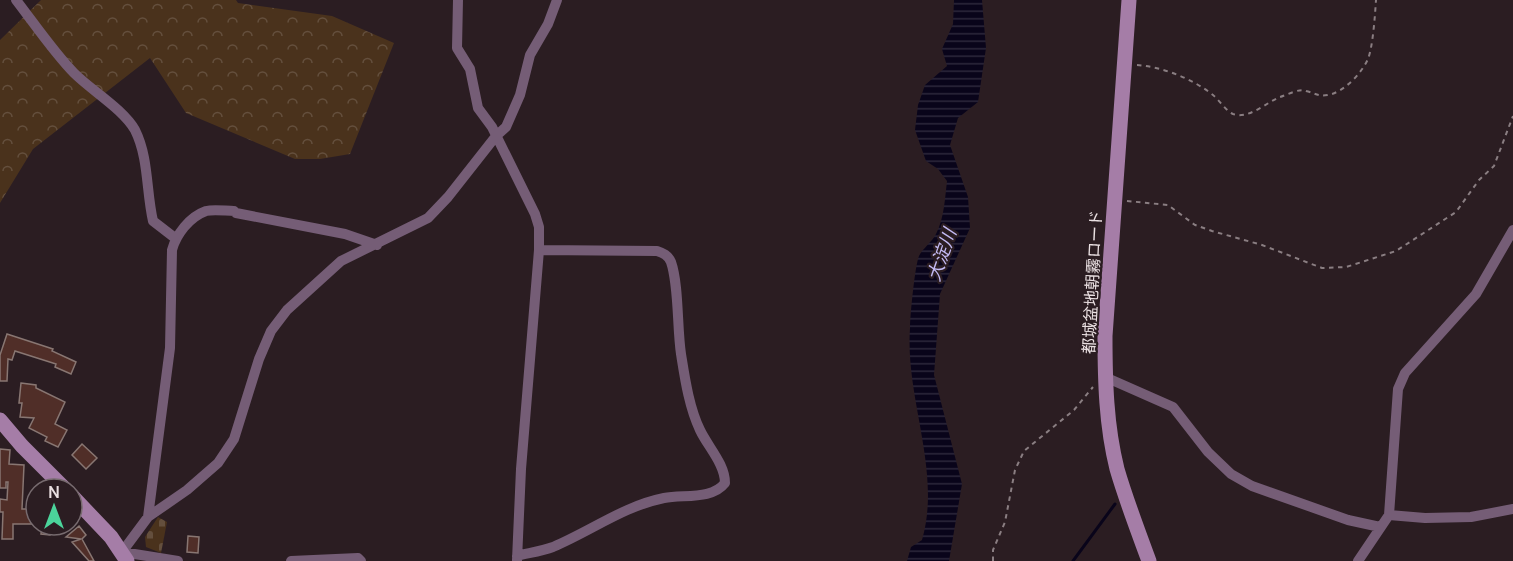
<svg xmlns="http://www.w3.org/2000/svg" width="1513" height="561" font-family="Manrope,'Noto Sans JP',sans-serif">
	<defs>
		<pattern id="forest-crowns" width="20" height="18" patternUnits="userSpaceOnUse" patternTransform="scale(1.5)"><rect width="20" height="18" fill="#4a321c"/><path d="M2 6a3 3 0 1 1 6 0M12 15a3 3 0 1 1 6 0" fill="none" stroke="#644f3d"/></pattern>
		<pattern id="cemetery-stones" width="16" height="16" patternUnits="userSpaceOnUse" patternTransform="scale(1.5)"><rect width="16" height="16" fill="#4a321c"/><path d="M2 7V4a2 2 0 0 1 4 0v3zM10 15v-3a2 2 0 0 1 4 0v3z" fill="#644f3d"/></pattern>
		<pattern id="water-rules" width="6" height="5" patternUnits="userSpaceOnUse" patternTransform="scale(1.5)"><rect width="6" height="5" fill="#09041a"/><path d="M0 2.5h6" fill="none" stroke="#2d283b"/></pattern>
	</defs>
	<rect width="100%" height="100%" fill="#2b1d22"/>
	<path fill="url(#forest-crowns)" d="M41,0H236L238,3L332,16L394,43L350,154L320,159H295L186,113L150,58L33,149L0,203V40Z"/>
	<path fill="url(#cemetery-stones)" d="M158,517L167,522L161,553L146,547L145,537Z"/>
	<path fill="url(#water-rules)" d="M954,0H982L986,48L978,102L958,118L950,145L968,197L970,228L940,294L934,375L962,484L949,561H907L911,547L922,540C942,471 905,399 910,328C910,316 915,265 919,256C923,248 932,242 936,234C944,219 945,198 947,181L938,169L926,161L915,130L918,105L925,85L947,66L942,49L953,24Z"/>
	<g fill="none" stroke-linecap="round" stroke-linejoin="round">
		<path stroke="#09041a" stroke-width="3" d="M1073,561L1115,504"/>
	</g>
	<path fill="#502e28" stroke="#887672" stroke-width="1.5" d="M7,334L53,349L52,351L76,362L71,374L55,367L56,364L15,351L12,360L8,359L7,381H0V355Z
		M21,383L36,385V388L65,402L55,424L67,430L58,447L45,441L47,437L29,428L34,418L20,417L22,403H19Z
		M82,444L97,458L86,469L72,455Z
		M0,449L10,450L9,464L24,465L22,509H36V524H13V539H2L3,512H0V499L7,500L8,482H6V488H0Z
		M42,525H51L50,535L41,534Z
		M79,526L86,535L82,539L94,561H89L72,542L81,539L66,537Z
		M188,536L199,537L198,553L187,552Z"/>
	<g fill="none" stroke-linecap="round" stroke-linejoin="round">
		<path stroke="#8a7e82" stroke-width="2" stroke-dasharray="4.5 4.5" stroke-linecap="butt" d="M1137,65C1163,67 1193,79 1213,95C1220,101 1226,111 1233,114C1248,120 1267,102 1280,97C1287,95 1299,88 1306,91C1315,93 1318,97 1328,95C1344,92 1361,74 1368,59C1373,46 1375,15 1376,0
			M1127,201L1168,205L1195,225L1212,231L1262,245L1322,268L1346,267L1396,251L1456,212L1479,180L1494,166L1513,116
			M993,561V550L1005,522L1015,470L1024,451L1074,410L1093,387"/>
		<path stroke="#755d76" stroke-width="10" d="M16,0C33,22 55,54 74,73C92,91 123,109 135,130C149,158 146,191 153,221L175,238
			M458,0L457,48L470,69L478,108L492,127L535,214L539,227V250L521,469L517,560
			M1105,377L1173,407L1208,452L1231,474L1252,486L1348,520L1380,527
			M1389,515L1425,518L1471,517L1513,509
			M148,517L170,348L172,250C176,235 189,217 206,211C214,209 226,211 234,211L236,213L345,234L377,245
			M517,556C529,553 542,551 553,547C591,531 624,506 664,498C683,494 712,500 725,483C725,464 708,447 700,430C689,407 685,379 681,354C677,328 679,285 671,262C668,255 663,253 657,251L539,250
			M178,561L122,552L148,517L187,490L218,463L234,439L259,359L271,331L287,310L341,261L428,218L448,197L496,136L506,127L520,95L530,55L548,24L557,0
			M291,561L358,558L361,561
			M1358,561L1389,515L1398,389L1405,373L1476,294L1513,230"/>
		<path stroke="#a57da7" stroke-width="15" d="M1129,0L1105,336C1105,380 1106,425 1117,469C1126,500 1138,531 1149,561
			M0,420L22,446L65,489
			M72,496L111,537L127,561"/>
	</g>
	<g text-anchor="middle" stroke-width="4.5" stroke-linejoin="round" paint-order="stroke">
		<g font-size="16" fill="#eae0e2" stroke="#2b1d22">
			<text transform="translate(1092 282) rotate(-87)" y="6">都城盆地朝霧ロード</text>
		</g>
		<g font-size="18" font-style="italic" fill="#c3baf4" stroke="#2b1d22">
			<text transform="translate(942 255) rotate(-71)" y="6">大淀川</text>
		</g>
	</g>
	<g transform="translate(54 507)"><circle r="28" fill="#2b1d22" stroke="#776b6f" stroke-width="1.5"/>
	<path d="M0-4.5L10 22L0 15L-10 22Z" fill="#4bd49b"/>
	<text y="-9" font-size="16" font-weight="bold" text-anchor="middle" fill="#eae0e2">N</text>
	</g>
</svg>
